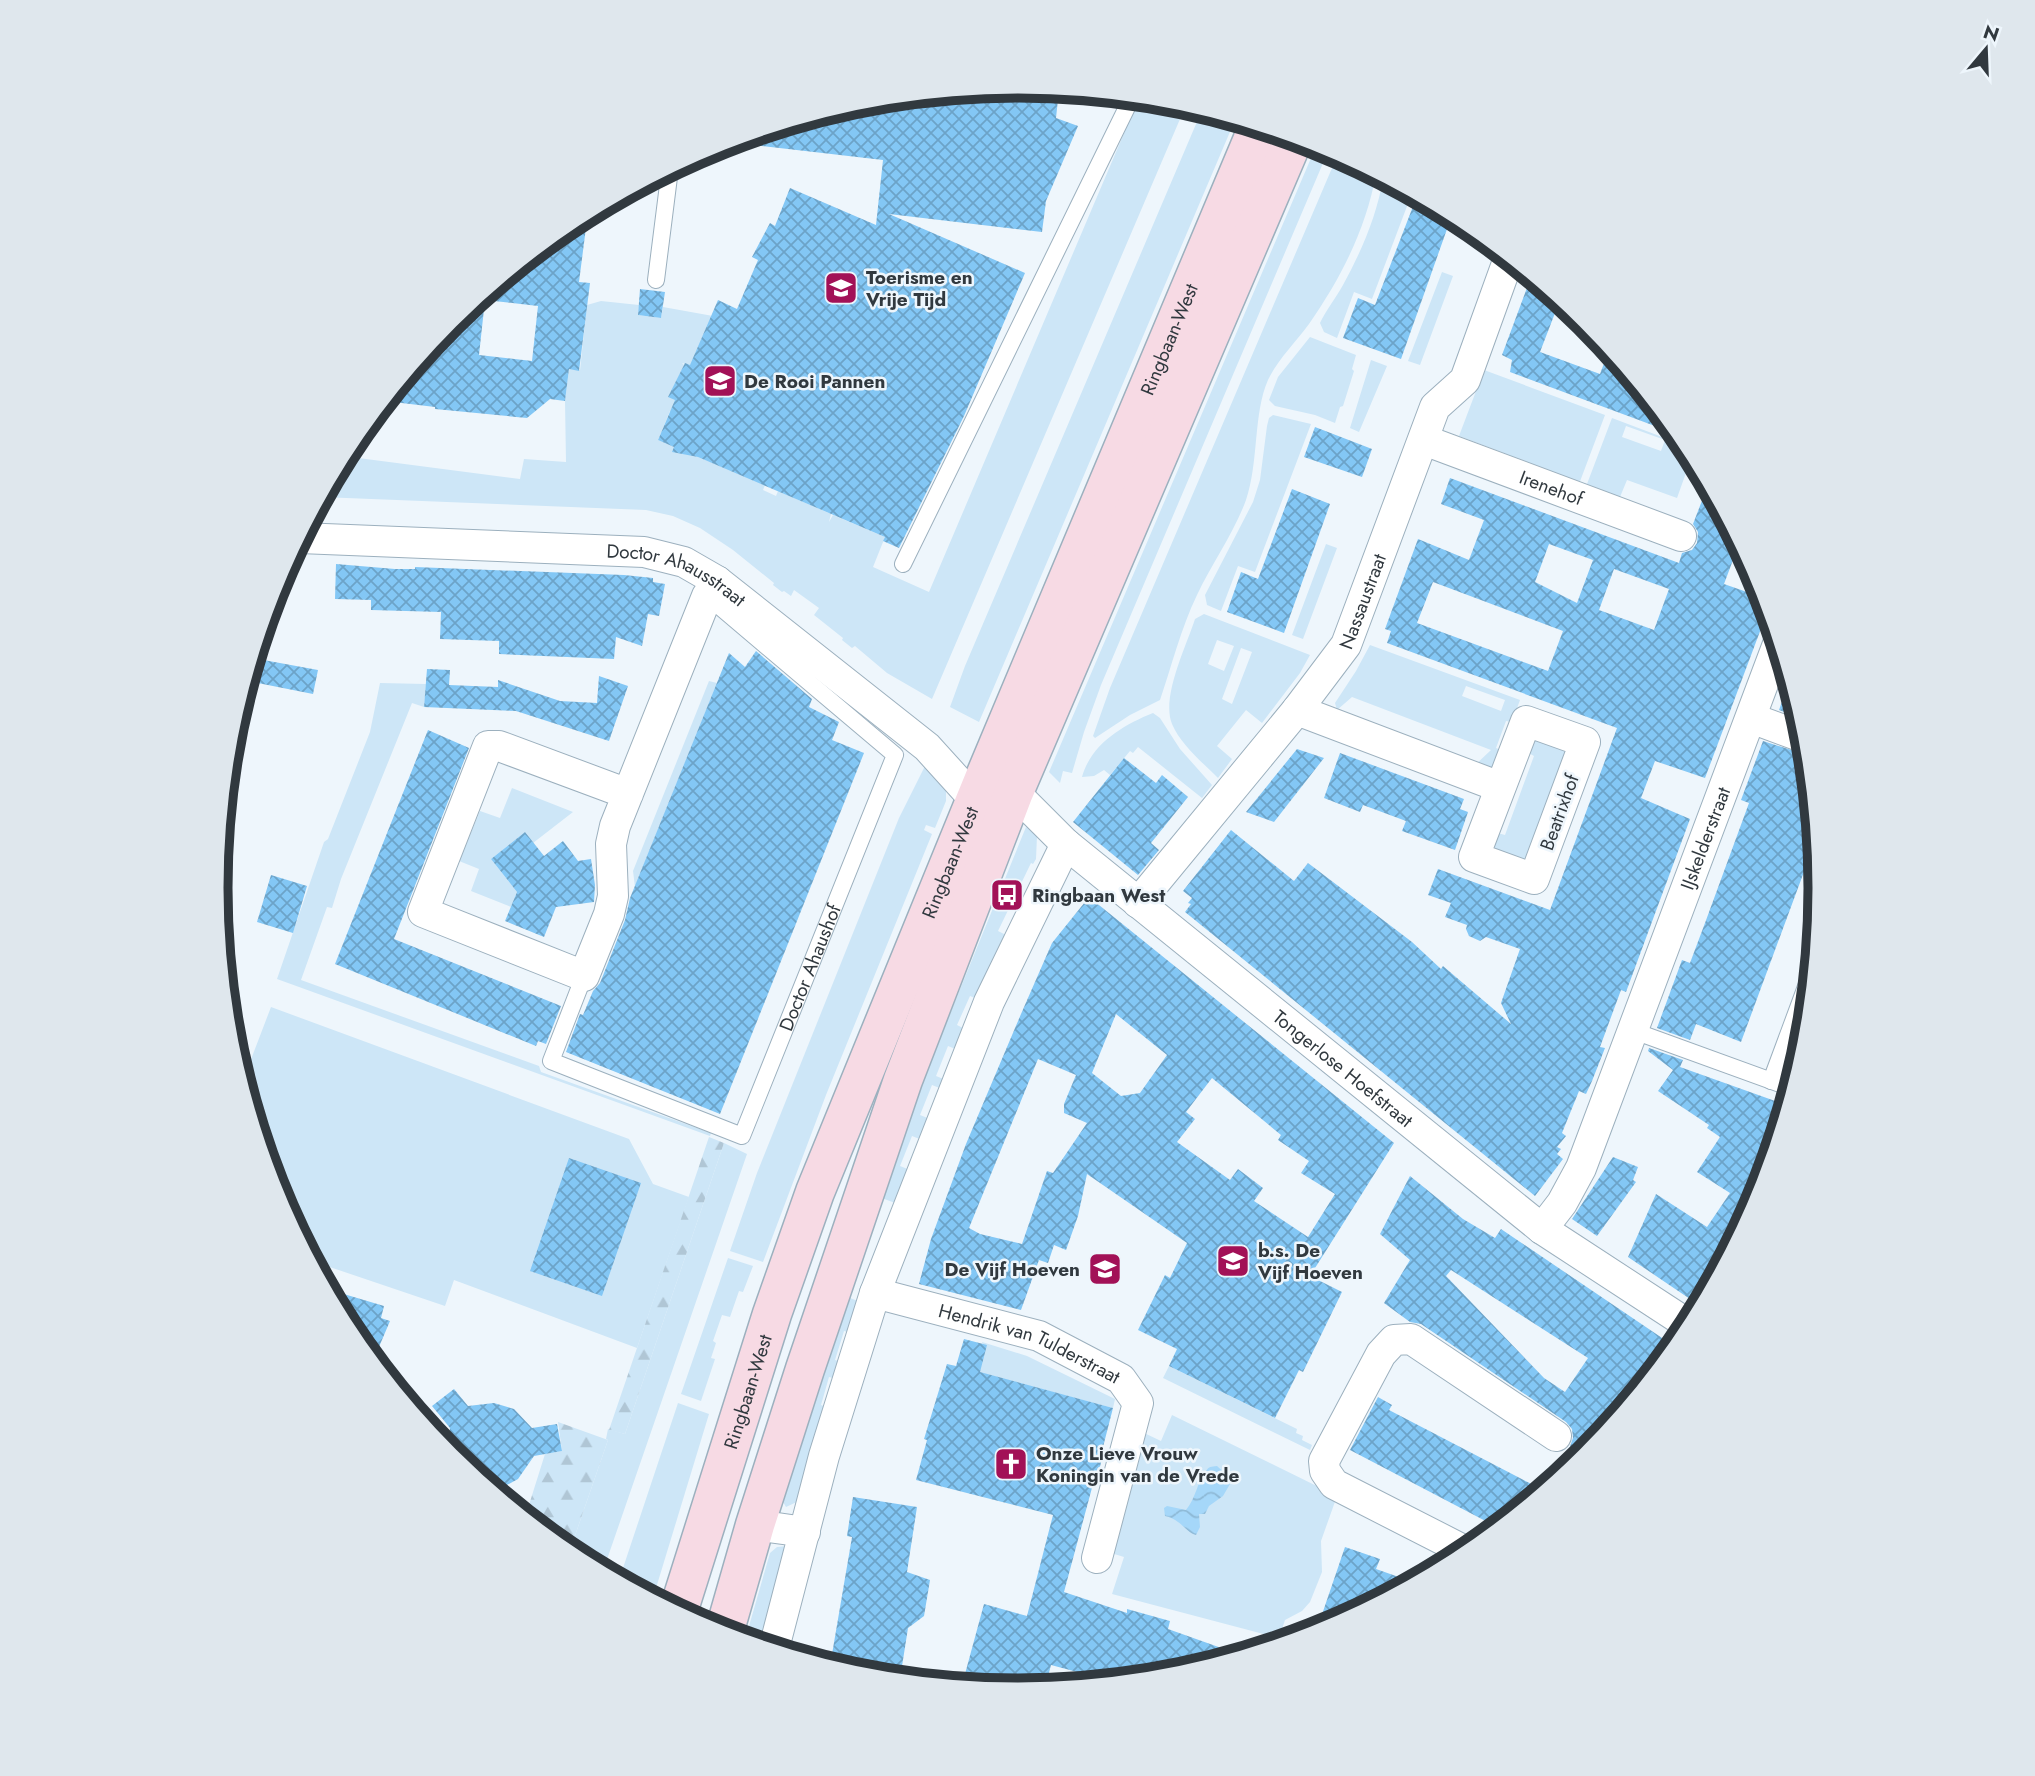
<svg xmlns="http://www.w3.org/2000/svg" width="2035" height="1776" font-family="Jost,sans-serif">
	<defs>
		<pattern id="forest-firs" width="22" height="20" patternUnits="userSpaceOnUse" patternTransform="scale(1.75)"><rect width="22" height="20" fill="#cde6f7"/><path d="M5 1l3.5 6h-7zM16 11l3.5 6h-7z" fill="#b0c6d5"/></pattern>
		<pattern id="water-waves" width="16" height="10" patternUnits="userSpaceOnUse" patternTransform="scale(1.75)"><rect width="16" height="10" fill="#a5d7f9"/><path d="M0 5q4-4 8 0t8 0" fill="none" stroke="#8eb9d6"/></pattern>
		<pattern id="building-cross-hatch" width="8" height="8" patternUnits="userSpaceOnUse" patternTransform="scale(1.75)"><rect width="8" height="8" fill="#83c7f5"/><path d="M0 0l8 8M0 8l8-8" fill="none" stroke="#6ca3c8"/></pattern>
	</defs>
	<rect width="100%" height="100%" fill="#eef6fc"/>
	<path fill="#cde6f7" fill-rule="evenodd" d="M1139,98L1174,101L1186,105L932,699L887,673L855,646L852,648L842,640L843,638L814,615L819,608L794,590L791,596L784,591L782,592L773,585L774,583L733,550L700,528L673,516L646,510L321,497L343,456L520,479L524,459L566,462L565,401L569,369L580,370L587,305L601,301L639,305L638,315L661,318L663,307L713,316L695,354L693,366L682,363L684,365L670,396H668L692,407L687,418L670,411L658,440L765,485L763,490L776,496L778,491L831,514L829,522L833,515L885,537L873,567L929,592Z
		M1202,110L1235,120L979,722L950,707L965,666Z
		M1317,144L1329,149L1101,685L1084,732L1072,773L1063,771L1060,783L1049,772Z
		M1338,154L1376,174C1366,229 1341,278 1309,324C1296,342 1278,359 1268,380C1253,414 1259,462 1246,500C1234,533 1212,563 1197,595C1181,628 1172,665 1160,700L1130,715L1095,738L1093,736L1110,688Z
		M1383,178L1412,193L1372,299L1354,292L1337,338L1324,332L1320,323C1326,310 1336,298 1343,285C1361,252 1377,216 1383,178Z
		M1442,272L1453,276L1420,365L1408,361Z
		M1310,337L1356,355L1352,369L1354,371L1343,406L1340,407L1335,423L1315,415L1275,406L1269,400L1278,377Z
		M1371,360L1387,366L1359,432L1350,428Z
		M1484,370L1605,415L1576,492L1564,487L1567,477L1459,436Z
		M1273,415L1311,424L1255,572L1238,566L1221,611L1207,605L1205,595L1253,502L1260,480L1267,426L1269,418Z
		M1612,418L1686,446L1692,456L1677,498L1627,480L1620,497L1587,484ZM1626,426L1665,440L1661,451L1622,437Z
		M1326,544L1337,548L1303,639L1292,635Z
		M1204,614L1310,655L1300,673L1262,723L1246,710L1217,746L1232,759L1218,778C1202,762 1181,745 1172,724C1161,697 1186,647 1195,619ZM1217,640L1234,646L1224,671L1208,664ZM1241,648L1252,652L1232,704L1222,699Z
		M1370,645L1520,700L1512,722L1506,721L1496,748L1506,752C1493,769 1494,770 1472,768L1491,750L1352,697L1337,710L1335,703L1356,671ZM1466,686L1505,700L1501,711L1462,696Z
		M709,681L717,683L635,887L633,871Z
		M380,683L426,684L424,707L412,703L341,879L332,908L327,907L301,980L539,1066L541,1072L711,1133L710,1136L277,979L324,842L328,839L370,732Z
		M1153,713L1160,718L1180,749L1212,785L1202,798L1138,747L1133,753L1130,751L1110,775L1104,770L1094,776L1082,777C1091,744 1123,725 1153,713Z
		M1535,738L1568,751L1527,862L1495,849L1494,832L1505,835L1534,756L1525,751Z
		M926,764L946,784V801L935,828L926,825L924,830L932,834L826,1095L763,1262L730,1251L757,1173L899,818Z
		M512,788L573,812L533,843L525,832L491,859L517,892L511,907L471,891L479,869L459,861L480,811L500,818Z
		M1026,827L1037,836L1036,859L1033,864L1031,863L998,931L1008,936L980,1000L970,996L957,1025L967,1030L958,1050L948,1046L936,1076L946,1080L942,1089L932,1085L920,1115L930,1119L922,1140L912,1136L900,1166L910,1170L898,1204L876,1196Z
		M271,1007L629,1139L653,1184L689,1197L637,1348L454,1280L445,1306L312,1261L276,1195L242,1083Z
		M724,1143L747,1154L603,1571L569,1553L608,1440L606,1439L608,1429L625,1434Z
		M728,1258L753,1266L743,1292L739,1291L730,1317L722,1315L713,1341L716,1343L711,1358L715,1359L701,1401L681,1394Z
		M842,1295L858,1301L854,1334L844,1331L835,1360L845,1363L840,1380L829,1377L821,1405L831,1409L801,1500L786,1507L783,1502Z
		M982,1342L1027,1356L1115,1399L1113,1408L974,1371C981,1356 988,1361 982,1342Z
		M1169,1366L1297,1429L1296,1433L1303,1436L1302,1440L1312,1445L1310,1450L1163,1378Z
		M678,1403L709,1414L653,1598L619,1580Z
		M1172,1415L1337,1496L1321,1541L1322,1572L1310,1602L1302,1611L1285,1620L1279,1638L1112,1594L1124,1557L1111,1553L1117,1543L1145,1438L1139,1437L1140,1431L1161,1441Z
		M787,1546L767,1646L745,1640L770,1553L777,1547Z"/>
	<path fill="url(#forest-firs)" d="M709,1137L724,1143L625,1434L609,1430Z
		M558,1422L608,1440L569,1553L519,1512L528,1508L545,1454L562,1451Z"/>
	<path fill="url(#water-waves)" d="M1217,1466L1229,1477L1230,1484L1223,1496L1209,1506L1205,1514H1199L1200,1527L1196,1535C1185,1532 1182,1520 1165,1516L1164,1508L1167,1506L1186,1510C1196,1498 1197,1482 1206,1471C1209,1466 1211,1467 1217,1466Z"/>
	<path fill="url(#building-cross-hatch)" fill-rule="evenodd" d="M1018,86L1059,90L1056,118L1078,126L1046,201L1042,232L889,214L1025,273L964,416L899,548L883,541L885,537L698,457L672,452L674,447L658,440L675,400L668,397L685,363L690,365L718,300L737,309L758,260L752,257L770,223L775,226L790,188L876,225L883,160L728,142L861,101Z
		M1417,196L1452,215L1401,359L1343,338L1358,298L1375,305Z
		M588,212L579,282L590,283L579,371L569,369L565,401L550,399L527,418L435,409V407L385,401L413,366L425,368L427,349L451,320L572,221ZM485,300L538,306L532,361L479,355Z
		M1531,277L1560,300L1540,352L1600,374L1609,350L1623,368L1620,382L1641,389L1679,435L1510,372L1512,360L1502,355Z
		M640,289L665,292L661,318L638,315Z
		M1315,427L1372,449L1362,477L1304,457Z
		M1450,478L1679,563L1682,553L1692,550L1697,543L1698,532L1693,524L1703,498L1717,503L1739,544L1724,584L1764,598L1768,610L1705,778L1655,761L1641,798L1690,819L1626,992L1621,990L1600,1047L1605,1048L1592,1081L1586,1094L1579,1091L1562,1133L1566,1136L1557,1147L1561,1149L1557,1154L1563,1159L1535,1196L1185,912L1191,904L1188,903L1192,898L1183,891L1231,830L1294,881L1308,863L1412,942L1441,969L1443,966L1511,1024L1501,1003L1520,949L1486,937L1480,941L1469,936L1466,929L1467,925L1445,917L1451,903L1428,895L1438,869L1550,910L1617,728L1387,643L1391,631L1385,629L1418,539L1469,560L1484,520L1441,504ZM1549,544L1593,560L1577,603L1535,582ZM1614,569L1669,589L1654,630L1599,610ZM1433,582L1563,631L1548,671L1417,623Z
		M1292,489L1330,504L1284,633L1227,612L1241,572L1258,579Z
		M336,564L395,569H415V567L624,575L653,578V582L665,584L659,616L648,614L642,646L616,637L614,659L499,654V641L440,639L441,612L371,610V600L335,599Z
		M756,651L812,699L809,707L839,722L832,740L864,753L720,1114L566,1052L580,1014L583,1015L593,991L600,983L625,920L630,898L729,653L745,667Z
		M253,658L318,670L313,694L248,681Z
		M427,669L450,670L449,685L498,687V680L560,701L597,703L599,676L628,686L609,741L516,711L424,707Z
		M1789,682L1800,718L1779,710Z
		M428,730L469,748L394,939L561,1006L546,1044L538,1041L536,1046L335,964Z
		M1763,741L1807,755L1815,842L1741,1042L1696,1024L1690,1040L1657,1028L1682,960L1690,963L1705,923L1749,803L1741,800Z
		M1297,749L1324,758L1274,822L1246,812Z
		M1340,753L1464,799L1460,809L1468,812L1455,850L1402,831L1406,821L1363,805L1360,812L1324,798Z
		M1124,758L1156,783L1162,775L1188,797L1151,843L1159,850L1138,875L1073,822Z
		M525,832L544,856L563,841L578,861L591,859L595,885L594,902L556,907L544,937L505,921L517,892L491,859Z
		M271,875L307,886L293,933L257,922Z
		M1089,897L1394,1143L1310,1276L1342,1292L1303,1372L1299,1370L1275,1418L1169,1366L1177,1349L1138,1330L1165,1275L1170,1278L1187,1243L1087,1174L1078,1216L1066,1250L1054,1245L1048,1263L1039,1260L1021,1310L919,1284L931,1239L966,1144L1021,1014L1052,943ZM1116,1014L1167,1055L1140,1093L1121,1096L1092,1073ZM1038,1059L1076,1075L1064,1104V1113L1087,1123L1053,1173L1047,1171L1022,1244L980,1234L969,1228ZM1212,1078L1281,1135L1278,1140L1309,1161L1301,1173L1335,1194L1308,1237L1254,1201L1263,1188L1238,1169L1230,1180L1177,1142L1195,1119L1186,1112Z
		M1649,1048L1683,1060L1680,1067L1786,1105L1759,1195L1690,1299L1628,1257L1656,1194L1707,1227L1730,1193L1697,1172L1720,1137L1707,1128L1709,1125L1658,1091L1673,1070L1648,1051Z
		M1613,1157L1638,1167L1633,1180L1636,1182L1597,1236L1572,1219Z
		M569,1158L641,1183L602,1296L530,1271Z
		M1410,1176L1463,1219L1495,1238L1501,1229L1671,1344L1654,1370L1584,1456L1559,1477L1573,1438L1572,1429L1566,1422L1421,1324L1410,1322L1384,1303L1410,1260L1380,1234ZM1451,1270L1588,1358L1565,1392L1544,1378L1446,1276Z
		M327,1289L384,1306L381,1318L390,1321L373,1361L350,1333Z
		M964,1339L987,1345L980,1372L1113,1408L1103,1447L1105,1448L1095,1485L1093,1484L1064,1592L1127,1613V1609L1170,1621L1168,1629L1241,1655L1174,1675L1111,1681L1051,1665L1045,1688L1017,1690L962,1685L984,1604L1027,1616L1053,1515L916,1480L927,1440L924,1439L947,1364L956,1366Z
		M454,1389L468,1406L494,1403L514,1409L532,1428L557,1424L562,1451L534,1456L518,1479L505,1486L491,1489L448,1453L450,1428L432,1406Z
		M1378,1397L1392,1405L1389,1410L1543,1490L1497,1527L1350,1450Z
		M853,1497L917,1507L907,1572L930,1580L924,1616L908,1628L900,1679L861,1675L830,1666L852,1537L847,1536Z
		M1345,1547L1380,1559L1376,1569L1413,1582L1316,1632Z"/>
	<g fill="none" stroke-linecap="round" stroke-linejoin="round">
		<defs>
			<g id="service">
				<path d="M656,280L670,169"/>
				<path d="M903,564L1132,97"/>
				<path id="s1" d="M584,976L551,1061L742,1136L895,755L707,596"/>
				<path d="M1634,1031L1791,1088"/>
				<path d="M1771,1081L1811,973"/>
			</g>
			<g id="minor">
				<path id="s2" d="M1424,440L1681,536"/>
				<path id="s3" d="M300,538L644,552L684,562L717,581L927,747L975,800"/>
				<path d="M1297,710L1500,787"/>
				<path d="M1751,718L1805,738"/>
				<path d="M1526,721L1585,742L1534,879L1474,857Z"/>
				<path id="s4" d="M1014,792L1066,844L1542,1229L1689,1325"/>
				<path d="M628,794L499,746H488L423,912L584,976L609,914L613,896L611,844L615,826L707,596L717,581"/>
				<path id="s5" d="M1138,903L1297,710L1346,645L1435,407L1465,380L1509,258"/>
				<path id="s6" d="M1542,1229L1562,1203L1581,1168L1778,644"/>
				<path id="s7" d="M875,1293L1039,1336L1121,1379L1138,1403L1097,1558"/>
				<path d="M755,1525L805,1532"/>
				<path d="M1467,1552L1334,1484L1325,1471L1324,1461L1381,1354L1394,1340L1411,1339L1556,1436"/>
				<path d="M774,1648L824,1456L875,1293L989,1002L1066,844"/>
			</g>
			<g id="secondary">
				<path id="s8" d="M678,1612L772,1314L815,1192L986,774L1258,127"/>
				<path d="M724,1633L755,1525L805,1369L903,1080L1014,792L1294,138"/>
			</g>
		</defs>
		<use href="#service" stroke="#9cb0be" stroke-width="18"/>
		<use href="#minor" stroke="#9cb0be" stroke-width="32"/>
		<use href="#secondary" stroke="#9cb0be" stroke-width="41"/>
		<use href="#service" stroke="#fff" stroke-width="16"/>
		<use href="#minor" stroke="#fff" stroke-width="30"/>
		<use href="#secondary" stroke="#f7dae4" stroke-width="38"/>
	</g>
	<defs>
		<symbol id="school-square" viewBox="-11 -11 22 22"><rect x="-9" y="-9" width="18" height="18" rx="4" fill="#a21157" stroke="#eef6fc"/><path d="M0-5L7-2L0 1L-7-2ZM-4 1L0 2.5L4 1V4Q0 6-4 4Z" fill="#fff"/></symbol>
		<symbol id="university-square" viewBox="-11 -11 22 22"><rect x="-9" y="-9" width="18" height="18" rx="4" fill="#a21157" stroke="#eef6fc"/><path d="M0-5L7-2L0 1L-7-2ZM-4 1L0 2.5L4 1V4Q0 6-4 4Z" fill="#fff"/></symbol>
		<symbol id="bus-square" viewBox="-11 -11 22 22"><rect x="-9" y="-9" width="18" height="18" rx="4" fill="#a21157" stroke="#eef6fc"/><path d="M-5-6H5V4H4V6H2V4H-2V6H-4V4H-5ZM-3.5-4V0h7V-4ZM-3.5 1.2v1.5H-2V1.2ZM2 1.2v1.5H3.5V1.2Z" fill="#fff"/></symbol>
		<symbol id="church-square" viewBox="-11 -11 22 22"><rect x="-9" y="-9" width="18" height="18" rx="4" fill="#a21157" stroke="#eef6fc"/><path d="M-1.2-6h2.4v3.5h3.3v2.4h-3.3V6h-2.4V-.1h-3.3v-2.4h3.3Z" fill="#fff"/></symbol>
	</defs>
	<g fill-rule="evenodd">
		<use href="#school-square" x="822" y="269" width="38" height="38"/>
		<use href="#university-square" x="701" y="362" width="38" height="38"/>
		<use href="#bus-square" x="988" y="876" width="38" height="38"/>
		<use href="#school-square" x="1214" y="1242" width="38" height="38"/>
		<use href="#school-square" x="1086" y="1250" width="38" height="38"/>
		<use href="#church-square" x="992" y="1445" width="38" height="38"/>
	</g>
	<g text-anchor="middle" stroke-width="5" stroke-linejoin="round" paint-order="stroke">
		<g font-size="19" font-weight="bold" fill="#31393f" stroke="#eef6fc" text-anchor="start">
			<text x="866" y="284">Toerisme en<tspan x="866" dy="22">Vrije Tijd</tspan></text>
			<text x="744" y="388">De Rooi Pannen</text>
			<text x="1032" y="902">Ringbaan West</text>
			<text x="1258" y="1257">b.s. De<tspan x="1258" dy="22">Vijf Hoeven</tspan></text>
			<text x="1080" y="1276" text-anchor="end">De Vijf Hoeven</text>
			<text x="1036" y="1460">Onze Lieve Vrouw<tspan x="1036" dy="22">Koningin van de Vrede</tspan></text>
		</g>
		<g font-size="19" fill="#31393f" stroke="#eef6fc">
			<text dy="7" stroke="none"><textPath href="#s8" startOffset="1365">Ringbaan-West</textPath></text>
			<text dy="7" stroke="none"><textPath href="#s2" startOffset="136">Irenehof</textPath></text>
			<text dy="7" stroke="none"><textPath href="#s3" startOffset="382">Doctor Ahausstraat</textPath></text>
			<text dy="7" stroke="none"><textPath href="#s5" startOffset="378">Nassaustraat</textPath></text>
			<text transform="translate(1559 812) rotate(-70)" y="7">Beatrixhof</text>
			<text dy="7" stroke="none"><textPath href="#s6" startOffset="425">IJskelderstraat</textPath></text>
			<text dy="7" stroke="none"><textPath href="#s8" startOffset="798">Ringbaan-West</textPath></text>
			<text dy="7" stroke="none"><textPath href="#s1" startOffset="478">Doctor Ahaushof</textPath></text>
			<text dy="7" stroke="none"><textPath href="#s4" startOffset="430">Tongerlose Hoefstraat</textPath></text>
			<text dy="7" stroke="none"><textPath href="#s7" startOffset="163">Hendrik van Tulderstraat</textPath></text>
			<text dy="7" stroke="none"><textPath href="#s8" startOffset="231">Ringbaan-West</textPath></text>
		</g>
	</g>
	<path d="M0 0H2035V1776H0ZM228 888a790 790 0 1 1 1580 0a790 790 0 1 1-1580 0Z" fill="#dfe7ed" fill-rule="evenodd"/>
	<path fill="none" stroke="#31393f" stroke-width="9" d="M228 888a790 790 0 1 1 1580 0a790 790 0 1 1-1580 0Z"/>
	<g transform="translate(1986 49) rotate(19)" stroke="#eef6fc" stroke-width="5" paint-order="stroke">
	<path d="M0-5L12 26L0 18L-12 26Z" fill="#31393f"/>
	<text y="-10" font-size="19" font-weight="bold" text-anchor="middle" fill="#31393f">N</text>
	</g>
</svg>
